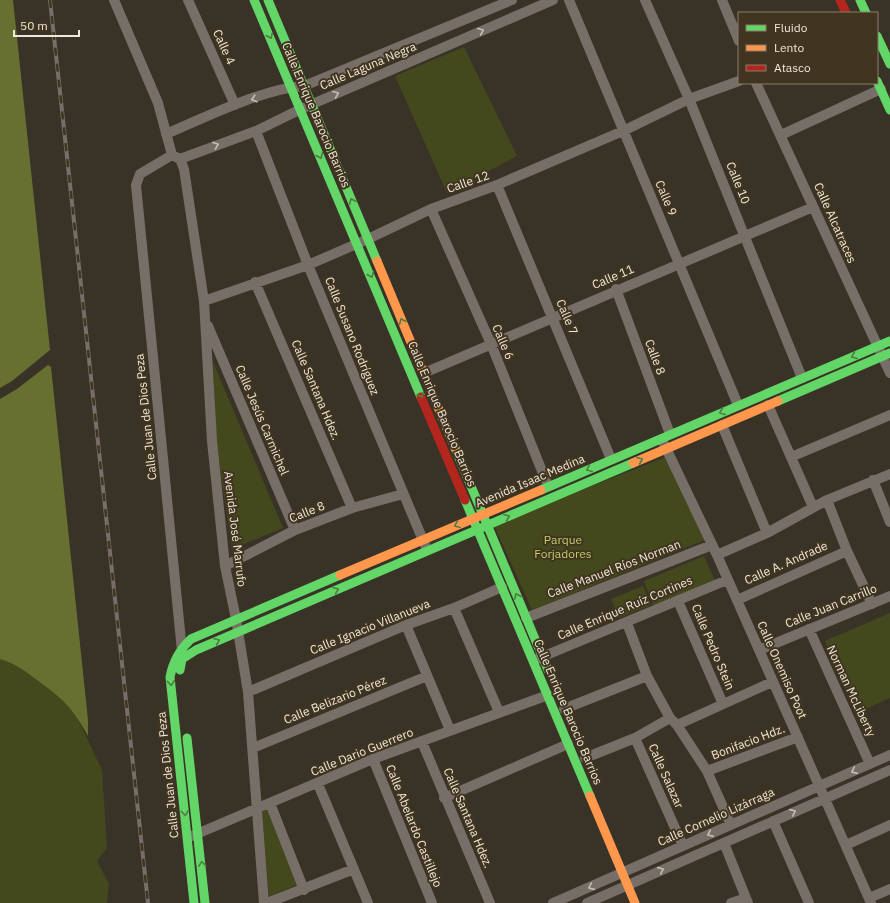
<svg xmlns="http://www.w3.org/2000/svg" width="890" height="903" font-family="'IBM Plex Sans',sans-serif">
	<rect width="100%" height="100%" fill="#393327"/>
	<path fill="#44491d" d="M464,47L517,156L447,193L395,76Z
		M213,362L283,528L232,549L216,440Z
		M668,456L705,540L532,610L494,525Z
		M704,556L716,583L654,608L644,581Z
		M643,586L651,605L619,618L611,599Z
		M890,613V698L856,713L825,641Z
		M0,659L16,664L59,696L76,715L102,770L107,848L97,861L109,884L107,903H0Z
		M268,810L297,885L269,896L262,812Z"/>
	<path fill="#677030" d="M0,0H13L50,350L12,381L0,388Z
		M48,365L51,367L88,720V736C72,707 63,699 37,680C24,670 16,664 0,659V399L17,389Z"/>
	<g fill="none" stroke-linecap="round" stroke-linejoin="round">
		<path stroke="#786e68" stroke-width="10" d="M114,0L158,103L172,155L180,159L256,131L301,109L553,0
			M188,0L235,105
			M569,0L738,405
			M645,0L689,99L802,378
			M722,0L739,41
			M756,83L890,373
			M256,131L308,265L425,545
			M166,134C206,117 262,89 304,86L512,0
			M781,135L881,89
			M172,155L140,174L136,185L182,651
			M180,159L184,169L204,301L212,441L225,566L236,619L248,692L264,903
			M497,185L611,459
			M431,209L491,344L548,486
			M255,282L352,508
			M616,289L670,434
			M204,301L308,265L368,239L431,209L497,185L623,131L689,99L739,81
			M208,326L295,530
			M424,373L813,207
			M768,405L813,507
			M722,425L767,533
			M664,444L717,555L871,903
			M791,457L890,415
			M873,480L890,522
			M827,500L847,551L872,604
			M717,555L767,533L827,500L890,474
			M225,566L295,530L352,508L403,494
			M737,600L847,551
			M678,601L723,704
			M454,608L499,712
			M526,618L712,545
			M627,623L647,676L670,718L677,725L707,771L731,825
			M406,625L450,730
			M809,629L870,764
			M759,650L890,596
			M537,659L727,580
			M248,692L406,625L454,608L502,587
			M564,709L647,676
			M677,725L772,682
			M635,738L683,846
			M422,742L490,903
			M253,748L427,676
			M585,758L635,738L670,718
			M373,759L432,903
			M707,771L798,737
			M318,784L368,903
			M444,798L568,744
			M270,803L304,890
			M773,821L809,903
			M192,836L373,759L548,695
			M724,843L748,903
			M846,845L890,825
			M869,898L890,889
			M267,903L354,869
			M553,903L890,755
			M587,903L890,770
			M731,903L746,898"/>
		<path stroke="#63d668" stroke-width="9" d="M254,0L421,397
			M268,0L377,261
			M860,0L866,13
			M877,36L890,64
			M877,81L890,110
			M778,401L890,353
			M455,448L548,670
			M541,490L890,341
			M465,500L590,796
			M180,670L182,659L196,650L633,463
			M187,738L205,903
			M194,903L170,677C173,661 179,650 191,639L340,575"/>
		<path stroke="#ff974d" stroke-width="9" d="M377,261L455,448
			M633,463L778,401
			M340,575L541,490
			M590,796L635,903"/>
		<path stroke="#b3261e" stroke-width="9" d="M840,0L846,13
			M421,397L465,500"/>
		<defs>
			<path id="rail" d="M50,0L148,903"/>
		</defs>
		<use href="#rail" stroke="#766f68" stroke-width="4"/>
		<use href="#rail" stroke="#41351f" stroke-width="2.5" stroke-dasharray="8" stroke-linecap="butt"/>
	</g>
	<defs><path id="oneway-chevron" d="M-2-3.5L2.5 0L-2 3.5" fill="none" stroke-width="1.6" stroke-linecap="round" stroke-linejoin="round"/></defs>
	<g stroke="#c5bdb2">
		<use href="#oneway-chevron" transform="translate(481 31) rotate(-23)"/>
		<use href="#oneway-chevron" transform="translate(336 94) rotate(-23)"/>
		<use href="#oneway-chevron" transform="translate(254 99) rotate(162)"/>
		<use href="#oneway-chevron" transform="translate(216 145) rotate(-20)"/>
		<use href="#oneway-chevron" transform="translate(854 771) rotate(156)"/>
		<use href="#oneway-chevron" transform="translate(793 812) rotate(-24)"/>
		<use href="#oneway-chevron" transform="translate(710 834) rotate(156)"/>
		<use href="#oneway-chevron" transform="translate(661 870) rotate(-24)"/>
		<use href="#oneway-chevron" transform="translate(591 887) rotate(156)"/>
	</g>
	<g stroke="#507d40">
		<use href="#oneway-chevron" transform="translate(270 36) rotate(67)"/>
		<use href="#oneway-chevron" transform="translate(320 156) rotate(67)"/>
		<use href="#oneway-chevron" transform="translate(352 201) rotate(-113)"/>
		<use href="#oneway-chevron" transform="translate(371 275) rotate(67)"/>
		<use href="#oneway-chevron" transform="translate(402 321) rotate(-113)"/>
		<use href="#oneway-chevron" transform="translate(854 356) rotate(157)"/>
		<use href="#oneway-chevron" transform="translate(421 395) rotate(67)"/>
		<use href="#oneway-chevron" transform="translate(722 412) rotate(157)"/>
		<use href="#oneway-chevron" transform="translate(640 460) rotate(-23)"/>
		<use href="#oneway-chevron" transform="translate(589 469) rotate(157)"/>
		<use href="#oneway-chevron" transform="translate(507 517) rotate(-23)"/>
		<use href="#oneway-chevron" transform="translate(457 525) rotate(157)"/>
		<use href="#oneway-chevron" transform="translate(336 590) rotate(-23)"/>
		<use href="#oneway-chevron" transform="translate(517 596) rotate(-113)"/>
		<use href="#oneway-chevron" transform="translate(217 641) rotate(-23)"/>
		<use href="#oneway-chevron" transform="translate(171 683) rotate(84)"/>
		<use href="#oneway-chevron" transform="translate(185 813) rotate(84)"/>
		<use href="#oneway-chevron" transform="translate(202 864) rotate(-96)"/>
	</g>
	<g text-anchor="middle" stroke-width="4" stroke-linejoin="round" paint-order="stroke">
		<g font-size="12" fill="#efe7da" stroke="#41351f">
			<text transform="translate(224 47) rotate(66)" y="4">Calle 4</text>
			<text transform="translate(368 66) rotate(-23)" y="4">Calle Laguna Negra</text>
			<text transform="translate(316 115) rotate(67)" y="4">Calle Enrique Barocio Barrios</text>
			<text transform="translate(468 182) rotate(-19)" y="4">Calle 12</text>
			<text transform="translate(738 183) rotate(68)" y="4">Calle 10</text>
			<text transform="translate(666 198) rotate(67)" y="4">Calle 9</text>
			<text transform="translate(835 223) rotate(66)" y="4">Calle Alcatraces</text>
			<text transform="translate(613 277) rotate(-23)" y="4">Calle 11</text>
			<text transform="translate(567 317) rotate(67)" y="4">Calle 7</text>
			<text transform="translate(352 336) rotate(68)" y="4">Calle Susano Rodríguez</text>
			<text transform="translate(503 342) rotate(67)" y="4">Calle 6</text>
			<text transform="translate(655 357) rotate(69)" y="4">Calle 8</text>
			<text transform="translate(316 390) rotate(67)" y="4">Calle Santana Hdez.</text>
			<text transform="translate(442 414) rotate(67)" y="4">Calle Enrique Barocio Barrios</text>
			<text transform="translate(146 417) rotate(-96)" y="4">Calle Juan de Dios Peza</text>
			<text transform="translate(262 420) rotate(67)" y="4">Calle Jesús Carmichel</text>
			<text transform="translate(530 481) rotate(-23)" y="4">Avenida Isaac Medina</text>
			<text transform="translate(307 512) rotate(-22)" y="4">Calle 8</text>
			<text transform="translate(235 529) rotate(83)" y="4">Avenida José Marrufo</text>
			<text transform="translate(786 563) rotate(-24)" y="4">Calle A. Andrade</text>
			<text transform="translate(614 569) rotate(-21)" y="4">Calle Manuel Ríos Norman</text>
			<text transform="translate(831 606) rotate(-22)" y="4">Calle Juan Carrillo</text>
			<text transform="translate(625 608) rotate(-23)" y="4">Calle Enrique Ruíz Cortines</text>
			<text transform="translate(370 627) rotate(-22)" y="4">Calle Ignacio Villanueva</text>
			<text transform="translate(713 647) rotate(67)" y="4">Calle Pedro Stein</text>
			<text transform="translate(782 670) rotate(66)" y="4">Calle Onemiso Poot</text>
			<text transform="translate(851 691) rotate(65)" y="4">Norman McLiberty</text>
			<text transform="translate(335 700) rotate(-22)" y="4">Calle Belizario Pérez</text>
			<text transform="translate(568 712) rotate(67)" y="4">Calle Enrique Barocio Barrios</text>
			<text transform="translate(748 742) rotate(-21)" y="4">Bonifacio Hdz.</text>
			<text transform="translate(362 752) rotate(-22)" y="4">Calle Dario Guerrero</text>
			<text transform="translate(168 775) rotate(-96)" y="4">Calle Juan de Dios Peza</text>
			<text transform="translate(666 776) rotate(66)" y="4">Calle Salazar</text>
			<text transform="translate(716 817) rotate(-24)" y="4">Calle Cornelio Lizárraga</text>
			<text transform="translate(468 818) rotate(67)" y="4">Calle Santana Hdez.</text>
			<text transform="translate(414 826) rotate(68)" y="4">Calle Abelardo Castillejo</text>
		</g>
		<g font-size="12" fill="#becf6b" stroke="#41351f">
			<text x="563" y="544">Parque<tspan x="563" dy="14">Forjadores</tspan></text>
		</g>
	</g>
	<rect x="738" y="12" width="140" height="72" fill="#41351f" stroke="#877c6a"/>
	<rect x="746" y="25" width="20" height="6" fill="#63d668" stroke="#877c6a"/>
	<text x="774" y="32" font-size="12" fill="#efe7da">Fluido</text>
	<rect x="746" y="45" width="20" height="6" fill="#ff974d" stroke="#877c6a"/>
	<text x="774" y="52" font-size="12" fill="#efe7da">Lento</text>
	<rect x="746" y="65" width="20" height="6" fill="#b3261e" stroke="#877c6a"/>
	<text x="774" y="72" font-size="12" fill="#efe7da">Atasco</text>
	<path d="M14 30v6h65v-6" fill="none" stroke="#efe7da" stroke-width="2"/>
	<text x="20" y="30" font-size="12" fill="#efe7da" stroke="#41351f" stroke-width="3" paint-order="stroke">50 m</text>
</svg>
